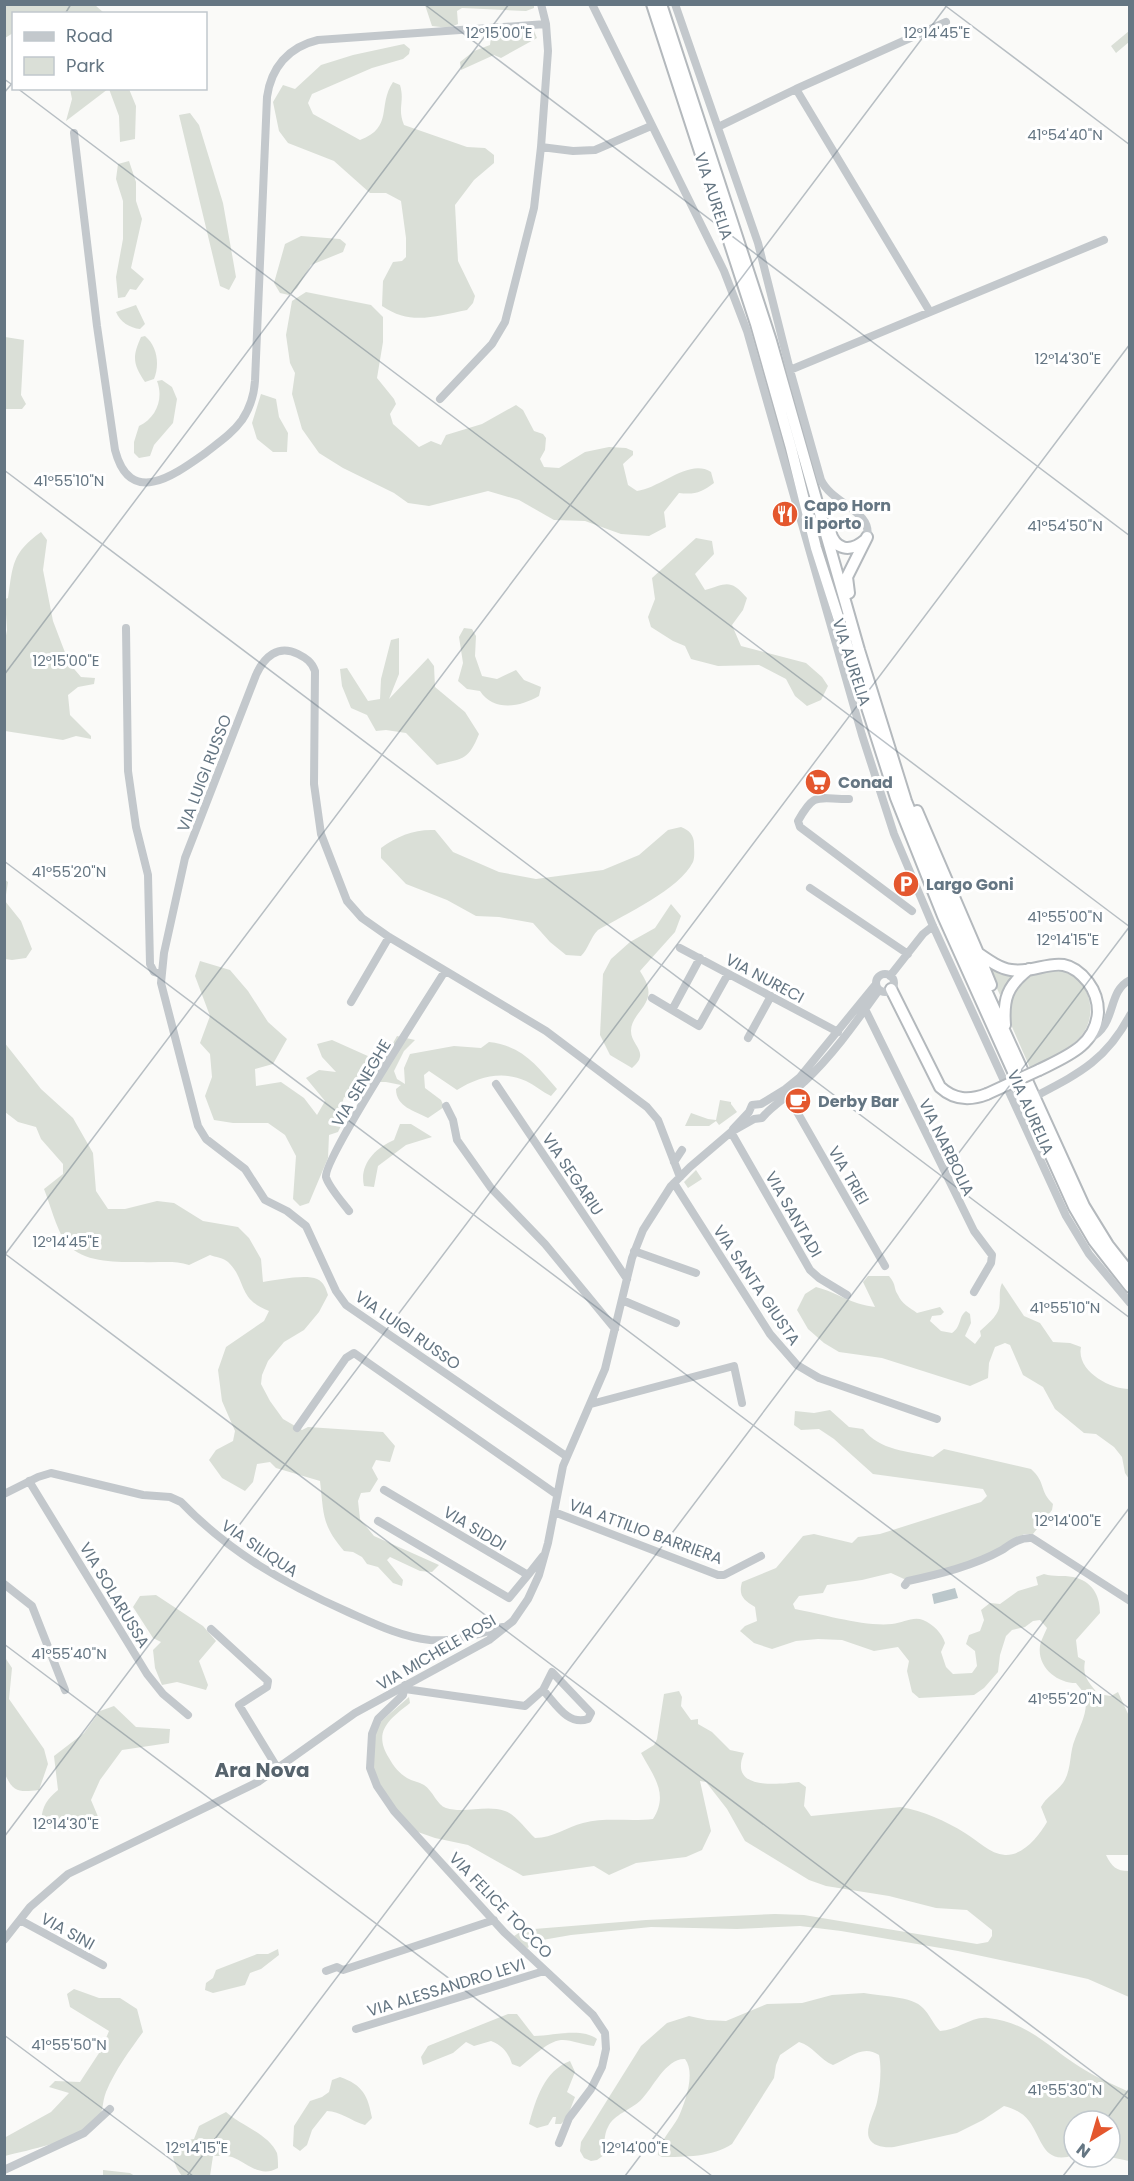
<svg xmlns="http://www.w3.org/2000/svg" width="1134" height="2181" font-family="Poppins,sans-serif">
	<rect width="100%" height="100%" fill="#fafaf8"/>
	<path fill="#dadfd7" d="M5,4L95,5L104,13L14,14L13,33L5,38Z
		M425,5H534V8L526,11L462,8L457,11L458,24L449,28L432,26Z
		M527,28L534,31L537,38L501,58L494,55L461,70L460,62L474,51L490,45L491,37L496,31Z
		M1129,31V42L1116,53L1111,46Z
		M404,44L410,49L409,54L403,59L372,68L312,94L308,103L313,114L360,140C394,127 377,106 393,82L400,85C405,102 397,108 404,125L467,147L485,148L494,155V163L474,180L455,205L458,261L475,296L473,303L467,310C435,316 411,326 382,306L383,281L393,262L402,261L406,257V238L401,201L386,193H370L334,161L288,143L279,131L273,102L283,85L295,89L321,65L353,55Z
		M70,89V88L108,89L66,121L72,99Z
		M109,89H129L136,106L135,139L120,142L119,116Z
		M190,113L199,125L223,203L236,277L229,290L220,286L179,115Z
		M129,161L136,182V201L142,219L131,268L144,279L136,290L130,289L125,297L118,298L116,277L123,239V201L116,179L118,164Z
		M301,236L340,239L346,244L343,252L311,265L297,288L289,295L280,293L274,283L285,244Z
		M306,292L371,305L383,317V342L377,378L394,399L396,404L390,414L393,424L419,447L431,441L441,445L446,435L482,424L516,405L523,410L534,431L543,434L546,438L545,450L540,459L544,467L559,468L585,452L609,447L626,448L633,451V455L623,464L628,485L637,491C661,488 689,458 711,472L714,483C702,492 695,495 679,493L664,512L666,527L649,536L621,534L585,521L554,520L519,500L488,491L429,506L408,503L394,493L343,468L319,453L302,429L292,394L295,373L290,363L286,335L292,301Z
		M136,305L145,324L140,329C130,328 120,322 116,312Z
		M145,336C157,346 160,364 154,379L145,382C133,364 132,357 141,337Z
		M5,337L24,340L21,395L26,404L22,409H5Z
		M162,380L172,387L177,399L173,423L154,445L150,456L139,458L134,453V442L139,426C156,418 164,399 157,381Z
		M261,394L276,399L279,417L288,433L287,452H273L257,439L252,423Z
		M41,532L47,540L43,570L53,621L69,663L81,677L95,678L94,684L78,687L68,695L70,715L91,736V739L76,736L63,740L5,731L4,646L7,630L5,599L8,598C13,564 12,553 41,532Z
		M696,538L712,541L714,554L695,574L705,590C726,584 730,578 747,598L743,610L732,625L741,646L806,663L822,677L828,686L821,700L807,706L795,696L786,679L759,665L718,666L691,659L685,646L673,641L651,627L648,617L655,599L652,578Z
		M464,628L472,629L476,636L475,656L482,676L497,679L516,670L524,680L541,687L539,696C520,707 494,712 480,691L467,689L458,681L463,663L459,637Z
		M399,638V674L389,699L428,658L434,666L435,687L465,712L479,734C468,761 463,758 437,765L406,733L386,730L376,731L367,715L351,708L342,686L340,669L347,668L368,701L380,699L381,679L391,640Z
		M681,827C689,830 694,835 694,844C694,849 695,857 693,862C680,889 624,915 598,930C590,938 589,948 581,956L566,955L550,942L533,923L499,917L476,916L447,900L406,884L381,858V848C397,836 415,829 435,830L453,852L499,872L536,879L603,870L639,855L668,830Z
		M4,879L8,882L5,901L21,921L32,949L26,958L12,960L5,959Z
		M671,904L681,916L675,932L640,971C643,976 647,982 648,988C652,1006 631,1014 631,1031C631,1046 651,1052 632,1068L610,1055L600,1035L603,974L611,959L630,942L655,928Z
		M200,961L230,970L248,991L268,1022L287,1039L273,1064L255,1069L256,1086L281,1082L304,1098L317,1115L325,1101L306,1078L319,1070L336,1072L322,1057L317,1044L332,1040L370,1057L384,1059L397,1036L415,1040L404,1051L394,1071L397,1079L405,1084L404,1068L410,1054L454,1046L481,1048L489,1042C523,1046 536,1065 557,1089L551,1096C542,1092 535,1085 526,1081C502,1070 478,1077 457,1090L429,1071L424,1075L425,1088L441,1100L444,1107L428,1118C415,1111 396,1107 396,1089L401,1085L386,1082H373L358,1103L344,1097L342,1104L346,1116L338,1132L329,1135L328,1158L309,1203L300,1206L293,1199L296,1156L285,1135L268,1123H233L214,1120L205,1096L212,1077L210,1054L200,1043L210,1016L195,976Z
		M986,965L1000,974L1012,977L1000,995Z
		M1041,970C1048,970 1057,969 1064,971C1090,980 1099,1015 1081,1036C1069,1051 1046,1060 1030,1068L1009,1020L1006,1001L1023,977Z
		M4,1042L41,1089L73,1118L93,1153L96,1191L108,1209H125L157,1201L174,1203L203,1221L238,1227L249,1238L261,1259L263,1282C277,1280 305,1274 317,1279C324,1282 326,1289 328,1295L319,1312L304,1330L284,1342L268,1361L262,1375L261,1384L270,1401L283,1419L302,1430L308,1427L383,1432L395,1446L390,1462L376,1460L372,1468L378,1479L370,1492L361,1493L358,1501L360,1519L374,1536L439,1565L432,1572L420,1571L390,1557L387,1560L403,1580L402,1586L393,1583L378,1567L367,1564L362,1557L353,1552L344,1551C321,1524 324,1514 320,1481L276,1468L270,1462L257,1464L253,1482L245,1491L222,1478L209,1460L216,1450L233,1441L235,1431L222,1401L218,1370L226,1347L264,1321L269,1311C237,1299 247,1280 228,1262C224,1258 215,1257 210,1255L189,1265C174,1260 159,1263 143,1262C118,1262 81,1264 65,1241C56,1228 50,1204 44,1189L63,1174V1164L41,1139L36,1127L18,1122L5,1112Z
		M720,1100L731,1102V1104L737,1112L719,1125L716,1121L709,1126H685L691,1113L708,1119L716,1120Z
		M400,1124H411L432,1137L406,1145L378,1166L374,1187L364,1186C359,1165 375,1148 394,1140Z
		M696,1170L702,1179L688,1188L684,1182Z
		M868,1276H889C897,1286 893,1287 898,1295C901,1303 910,1308 917,1313L940,1307L944,1312L941,1315L932,1316L930,1321L941,1331L952,1333C962,1326 958,1317 966,1311L970,1314L971,1323L965,1336L975,1344L981,1336L980,1331C986,1325 997,1317 999,1308C1001,1299 998,1292 1002,1283L1024,1316L1040,1323L1053,1342L1070,1343L1081,1347C1076,1371 1110,1389 1129,1389V1479L1125,1473L1122,1457L1114,1447L1096,1434L1084,1433L1055,1409L1043,1387L1023,1375L1010,1345L1005,1343L995,1347L989,1363L988,1378L970,1386L882,1358L839,1352L824,1343L808,1329L797,1310L805,1294L816,1287C839,1293 850,1304 875,1307L863,1282Z
		M830,1410L849,1427L863,1429C880,1451 908,1451 933,1457L944,1449L1031,1469C1046,1482 1039,1491 1053,1504L1052,1510L1033,1534H1024L986,1556L920,1577L904,1579L891,1573L862,1580L827,1585L823,1593L799,1596L793,1604L795,1609C822,1614 865,1627 892,1624C903,1623 913,1616 923,1620C933,1624 942,1633 945,1643L941,1652L946,1667L953,1674L972,1673L977,1666L975,1651L966,1644L969,1635L980,1631L984,1620L981,1610L990,1603L1000,1604L1018,1591L1038,1585L1036,1577L1044,1574C1054,1577 1063,1575 1073,1577C1092,1581 1100,1595 1100,1613L1076,1640L1078,1657L1085,1661C1082,1677 1089,1682 1098,1694L1111,1696L1118,1692L1129,1716V1855H1106C1112,1867 1116,1871 1129,1871V1997L1088,1979L1034,1967L958,1951L841,1931L800,1926L737,1929L651,1927L571,1935L531,1942L528,1948L520,1946L514,1936L522,1931L534,1929L646,1920L775,1914L804,1915L977,1944L988,1942L992,1936V1930L967,1910L936,1908L889,1896L826,1886L809,1880L745,1841L727,1809L706,1782L700,1781L711,1831L702,1850L686,1857L636,1863L609,1875L594,1866L523,1876L468,1845L435,1838L415,1831L384,1796L375,1781L371,1754L378,1724L409,1697L410,1703C390,1719 372,1731 389,1758C394,1767 399,1773 407,1778C412,1781 419,1782 424,1785C433,1791 437,1805 446,1808C465,1814 486,1804 505,1811C516,1815 526,1830 535,1838C553,1838 567,1827 583,1823C607,1817 630,1822 653,1819C669,1794 654,1777 641,1753L654,1745L657,1739L664,1694L679,1691L682,1697L681,1706L691,1720L698,1719V1724L712,1732L730,1750L744,1753C728,1791 778,1784 799,1782L806,1787L804,1806L811,1816L901,1807C923,1811 946,1821 965,1833C977,1840 990,1854 1005,1855C1023,1856 1039,1836 1047,1822L1041,1807C1046,1797 1056,1792 1063,1783C1072,1770 1069,1753 1075,1739C1080,1726 1090,1709 1084,1694C1083,1691 1078,1686 1076,1683C1057,1683 1037,1667 1040,1646C1041,1640 1045,1633 1047,1628L1040,1620L1033,1621L1025,1627L1012,1630L1006,1636L1000,1655L998,1672L984,1688L974,1695L919,1698L912,1692L907,1671L909,1661L898,1647L874,1651L842,1640L818,1639L796,1641L772,1649L754,1643L740,1631L745,1626L757,1621L755,1607C744,1600 738,1596 742,1582L776,1568L803,1536L814,1534L852,1543L858,1537L880,1534L981,1502L987,1496L983,1489L873,1474L834,1439L819,1429L801,1430L794,1425L795,1411L814,1413Z
		M156,1595L203,1626L216,1641L199,1661L208,1685L206,1690L177,1682L162,1685L155,1668L153,1650L161,1642L153,1638L133,1607L140,1596Z
		M4,1656L12,1668L9,1699L44,1749L48,1764L39,1790C20,1792 13,1793 5,1774Z
		M114,1706L136,1727L170,1729L169,1743L122,1750L100,1780L91,1800L99,1819L91,1824L64,1822L54,1828L42,1826C40,1809 46,1800 58,1790L54,1756L84,1733L100,1711Z
		M278,1949L279,1955L261,1969L250,1973L245,1985L213,1993L205,1990L206,1983L213,1978L216,1970L257,1954H268Z
		M74,1989L99,1998H120L137,2009L143,2032C130,2050 115,2070 106,2092C101,2105 105,2114 93,2125C75,2141 28,2150 5,2156L4,2138L51,2112L69,2093L49,2087L55,2081L80,2082L101,2050L109,2031L70,2007L67,1994Z
		M864,1993C879,1996 913,1996 923,2008C930,2015 933,2024 940,2031C957,2031 971,2016 988,2018C1028,2022 1048,2047 1080,2067C1095,2077 1113,2084 1129,2092V2161L1110,2157V2121H1074V2155C1043,2166 1042,2138 1029,2121C1023,2113 1013,2108 1004,2106L983,2120L957,2133L894,2147C886,2148 873,2147 869,2138C865,2128 875,2112 877,2102C880,2088 882,2069 879,2055C862,2044 849,2059 833,2065C820,2060 812,2045 799,2042L780,2055L776,2065L774,2078L732,2144C713,2157 684,2157 662,2157L658,2155C660,2141 671,2130 678,2118C685,2103 696,2073 685,2059C666,2058 653,2088 641,2100C631,2110 614,2114 608,2127C604,2134 604,2146 604,2155L597,2160L591,2161L584,2158L580,2151L581,2142L641,2046L667,2023L689,2016L707,2020L726,2021L767,2004L802,2003L832,1995Z
		M508,2014H517L534,2036C553,2036 581,2027 597,2039L594,2046C584,2045 569,2039 561,2040C546,2042 532,2058 520,2067L512,2064C508,2052 503,2046 491,2041L474,2046L466,2042L453,2053L423,2065L421,2057L428,2046Z
		M570,2061L575,2072L567,2092L575,2097L567,2118L561,2124H555L556,2117H553L548,2125L537,2128L529,2124C536,2099 544,2071 570,2061Z
		M340,2077C363,2085 368,2096 372,2118L365,2125C351,2121 340,2111 327,2111L312,2130L307,2145L300,2151L293,2146L294,2126L310,2101L322,2097L329,2092L332,2080Z
		M226,2112C240,2125 269,2134 277,2153C278,2157 278,2164 278,2168C260,2178 249,2164 232,2157C226,2155 219,2156 213,2156L210,2176H182C176,2168 166,2149 180,2142C183,2140 190,2140 194,2139L199,2126Z
		M103,2170L130,2173L135,2176H103Z"/>
	<path fill="#bbc7cb" d="M955,1588L958,1598L934,1604L932,1594Z"/>
	<g fill="none" stroke-linecap="round" stroke-linejoin="round">
		<defs>
			<path id="highway" d="M652,4L756,324L791,448L816,548L896,798L943,916L1074,1207L1094,1241L1130,1287
				M661,4L771,341L859,650L906,801L954,920L1084,1206L1108,1245L1130,1273
				M830,531C835,550 850,553 865,540
				M849,593L847,577L867,537
				M917,811L978,953C988,960 999,968 1011,970C1041,975 1061,948 1088,982C1094,990 1098,1001 1098,1012C1096,1046 1065,1057 1039,1070
				M978,953L991,985
				M891,989L940,1087C954,1100 969,1101 987,1094
				M1005,1025C1003,999 1007,986 1029,969"/>
		</defs>
		<use href="#highway" stroke="#b4b9bd" stroke-width="14"/>
		<path stroke="#c3c8cc" stroke-width="8" d="M592,4L724,271L747,331L862,735L894,834L933,926L1066,1216L1089,1254L1130,1303
			M675,4L758,243L790,370L821,480C832,504 873,511 867,537
			M796,89L930,312
			M718,127L796,89L946,22
			M74,133L97,326L115,450C130,507 173,476 204,454C218,443 232,434 242,420C250,408 254,396 255,381L267,97C271,68 288,47 318,40L546,24
			M541,147L573,151L595,150L651,126
			M790,370L1104,240
			M440,399L492,344L505,322L534,208L541,147L548,51L546,24L541,4
			M126,628L128,771L136,827L148,875L150,964L154,972L161,974
			M849,799C817,799 815,791 798,821L800,827L912,911
			M810,888L908,954
			M680,948L838,1032
			M700,958L672,1010L699,1026L728,974
			M876 983a9 9 0 1 1 18 0a9 9 0 1 1-18 0Z
			M890,976L923,934L933,926
			M652,998L672,1010
			M351,1002L389,937
			M865,1009L974,1231L992,1255L991,1263L974,1292
			M748,1038L771,996
			M1089,1039C1118,1025 1106,992 1130,980
			M496,1084L627,1279
			M788,1096L885,1266
			M1034,1097C1078,1074 1106,1061 1130,1015
			M446,1106L453,1120L457,1140L491,1188L545,1244L615,1329
			M733,1129L749,1112L752,1105L761,1104L784,1090L800,1077L876,984
			M731,1132L810,1270L819,1278L847,1295
			M674,1162L682,1150
			M674,1183L770,1334L797,1365L819,1378L937,1419
			M349,1211C343,1203 328,1186 326,1177C323,1160 429,997 445,971
			M634,1251L696,1273
			M622,1300L676,1323
			M591,1404L734,1366L742,1403
			M297,1428L346,1358L354,1353L556,1494
			M566,1456L346,1305L336,1291L306,1226L287,1211L265,1200L245,1169L206,1139L198,1126L161,983L164,953L185,858L256,675C264,657 278,644 298,654C306,658 312,662 315,671L314,784L321,834L347,901L362,918L389,937L546,1031L647,1107L658,1120L680,1177
			M29,1481L147,1674L163,1694L188,1715
			M384,1490L528,1575L543,1556
			M4,1494L38,1477L51,1473L143,1495L170,1497L181,1502C229,1552 285,1584 348,1612C375,1624 401,1637 430,1640C455,1642 479,1634 502,1627
			M554,1512L718,1575H724L761,1556
			M378,1521L509,1598L528,1575
			M4,1584L32,1606L65,1690
			M905,1585L908,1581C940,1574 973,1566 1002,1550C1011,1544 1020,1537 1032,1538L1130,1601
			M211,1629L268,1681L267,1687L239,1705L278,1769
			M405,1685L403,1695L378,1719L372,1734L370,1768L377,1786L394,1811L504,1932L593,2015L605,2033L606,2049L602,2067L591,2089L569,2118L559,2143
			M405,1689L525,1706L543,1690L552,1672L591,1713L588,1719C568,1726 556,1704 543,1690
			M20,1920L103,1965
			M4,1940L30,1907L68,1874L258,1782L355,1713L489,1640L513,1621L528,1599L539,1575L548,1543L563,1466L605,1369L632,1258L643,1230L671,1186L690,1167L731,1132L754,1119L762,1118C773,1104 791,1095 804,1082C833,1055 856,1022 879,990
			M326,1971L337,1967L343,1970L494,1920
			M356,2029L544,1971
			M4,2170L84,2133L110,2109"/>
		<use href="#highway" stroke="#fff" stroke-width="10"/>
		<defs>
			<path id="highway-bridge" d="M987,1094L1039,1070"/>
		</defs>
		<use href="#highway-bridge" stroke="#b4b9bd" stroke-width="14" stroke-linecap="butt"/>
		<use href="#highway-bridge" stroke="#fff" stroke-width="10"/>
	</g>
	<path fill="none" stroke="#657683" stroke-width="1.5" stroke-opacity="0.45" d="M424,4L1130,536M943,4L1130,145M65,14L71,4M4,79L14,86M17,88L1130,927M4,93L14,81M4,470L1130,1318M4,675L509,4M4,861L1130,1709M4,1253L1130,2100M4,1256L948,4M4,1644L712,2176M4,1837L1130,344M4,2035L193,2176M1105,2121L1130,2088M187,2176L1130,926M625,2176L1130,1507M1063,2176L1078,2157"/>
	<defs>
		<symbol id="restaurant-disc" viewBox="-11 -11 22 22"><circle r="9.5" fill="#e4572e" stroke="#fff"/><path d="M-5-6h1v4h1v-4h1v4h1v-4h1v5L-1.5 .5V6h-2V.5L-5-1ZM5-6V6H3V1.5H1.5Q1.5-4 5-6Z" fill="#fff"/></symbol>
		<symbol id="supermarket-disc" viewBox="-11 -11 22 22"><circle r="9.5" fill="#e4572e" stroke="#fff"/><path d="M-6-5.5h2.5l.6 2H6L4.5 2H-2.5L-4.4-4H-6ZM-1.5 3.2a1.3 1.3 0 1 0 .1 0ZM3 3.2a1.3 1.3 0 1 0 .1 0Z" fill="#fff"/></symbol>
		<symbol id="parking-disc" viewBox="-11 -11 22 22"><circle r="9.5" fill="#e4572e" stroke="#fff"/><path d="M-3.5-5.5H1a3.5 3.5 0 0 1 0 7H-1V5.5H-3.5ZM-1-3.4V-.6H.8a1.4 1.4 0 0 0 0-2.8Z" fill="#fff"/></symbol>
		<symbol id="cafe-disc" viewBox="-11 -11 22 22"><circle r="9.5" fill="#e4572e" stroke="#fff"/><path d="M-5.5-4.5H6V0H3Q3 3.5 0 3.5H-2.5Q-5.5 3.5-5.5 0ZM3-3.2v2h1.7v-2ZM-6 4.5H4V6H-6Z" fill="#fff"/></symbol>
	</defs>
	<g fill-rule="evenodd">
		<use href="#restaurant-disc" x="770" y="499" width="30" height="30"/>
		<use href="#supermarket-disc" x="803" y="767" width="30" height="30"/>
		<use href="#parking-disc" x="891" y="869" width="30" height="30"/>
		<use href="#cafe-disc" x="783" y="1086" width="30" height="30"/>
	</g>
	<g text-anchor="middle" stroke-width="6" stroke-linejoin="round" paint-order="stroke">
		<g font-size="16" fill="#657683" stroke="#fff">
			<text transform="translate(714 196) rotate(72)" y="6">VIA AURELIA</text>
			<text transform="translate(852 662) rotate(72)" y="6">VIA AURELIA</text>
			<text transform="translate(204 773) rotate(-69)" y="6">VIA LUIGI RUSSO</text>
			<text transform="translate(765 978) rotate(28)" y="6">VIA NURECI</text>
			<text transform="translate(361 1083) rotate(-59)" y="6">VIA SENEGHE</text>
			<text transform="translate(1031 1112) rotate(66)" y="6">VIA AURELIA</text>
			<text transform="translate(947 1147) rotate(64)" y="6">VIA NARBOLIA</text>
			<text transform="translate(573 1174) rotate(56)" y="6">VIA SEGARIU</text>
			<text transform="translate(849 1175) rotate(60)" y="6">VIA TRIEI</text>
			<text transform="translate(794 1214) rotate(60)" y="6">VIA SANTADI</text>
			<text transform="translate(757 1285) rotate(56)" y="6">VIA SANTA GIUSTA</text>
			<text transform="translate(408 1330) rotate(35)" y="6">VIA LUIGI RUSSO</text>
			<text transform="translate(475 1528) rotate(31)" y="6">VIA SIDDI</text>
			<text transform="translate(646 1531) rotate(20)" y="6">VIA ATTILIO BARRIERA</text>
			<text transform="translate(260 1548) rotate(34)" y="6">VIA SILIQUA</text>
			<text transform="translate(115 1595) rotate(59)" y="6">VIA SOLARUSSA</text>
			<text transform="translate(436 1652) rotate(-30)" y="6">VIA MICHELE ROSI</text>
			<text transform="translate(501 1905) rotate(46)" y="6">VIA FELICE TOCCO</text>
			<text transform="translate(68 1931) rotate(29)" y="6">VIA SINI</text>
			<text transform="translate(446 1987) rotate(-17)" y="6">VIA ALESSANDRO LEVI</text>
		</g>
		<g font-size="16" font-weight="bold" fill="#657683" stroke="#fff" text-anchor="start">
			<text x="804" y="511">Capo Horn<tspan x="804" dy="18">il porto</tspan></text>
			<text x="838" y="788">Conad</text>
			<text x="926" y="890">Largo Goni</text>
			<text x="818" y="1107">Derby Bar</text>
		</g>
		<g font-size="20" font-weight="bold" fill="#57646e" stroke="#fff">
			<text x="262" y="1777">Ara Nova</text>
		</g>
	</g>
	<g font-size="15" text-anchor="middle" fill="#657683" stroke="#fff" stroke-width="6" stroke-linejoin="round" paint-order="stroke">
		<text x="499" y="38">12°15'00"E</text>
		<text x="937" y="38">12°14'45"E</text>
		<text x="1065" y="140">41°54'40"N</text>
		<text x="1068" y="364">12°14'30"E</text>
		<text x="69" y="486">41°55'10"N</text>
		<text x="1065" y="531">41°54'50"N</text>
		<text x="66" y="666">12°15'00"E</text>
		<text x="69" y="877">41°55'20"N</text>
		<text x="1065" y="922">41°55'00"N</text>
		<text x="1068" y="945">12°14'15"E</text>
		<text x="66" y="1247">12°14'45"E</text>
		<text x="1065" y="1313">41°55'10"N</text>
		<text x="1068" y="1526">12°14'00"E</text>
		<text x="69" y="1659">41°55'40"N</text>
		<text x="1065" y="1704">41°55'20"N</text>
		<text x="66" y="1829">12°14'30"E</text>
		<text x="69" y="2050">41°55'50"N</text>
		<text x="1065" y="2095">41°55'30"N</text>
		<text x="197" y="2153">12°14'15"E</text>
		<text x="635" y="2153">12°14'00"E</text>
	</g>
	<rect width="1134" height="2181" fill="none" stroke="#657683" stroke-width="12"/>
	<rect x="12" y="12" width="195" height="78" fill="#ffffff" stroke="#c1c8cd" stroke-width="1.5"/>
	<rect x="24" y="32" width="30" height="9" fill="#c3c8cc" stroke="#c1c8cd" stroke-width="1.5"/>
	<text x="66" y="42" font-size="18" fill="#657683">Road</text>
	<rect x="24" y="57" width="30" height="18" fill="#dadfd7" stroke="#c1c8cd" stroke-width="1.5"/>
	<text x="66" y="72" font-size="18" fill="#657683">Park</text>
	<g transform="translate(1092 2139) rotate(217)"><circle r="28" fill="#ffffff" stroke="#c1c8cd" stroke-width="1.5"/>
	<path d="M0-4.5L10 22L0 15L-10 22Z" fill="#e4572e"/>
	<text y="-9" font-size="16" font-weight="bold" text-anchor="middle" fill="#657683">N</text>
	</g>
</svg>
